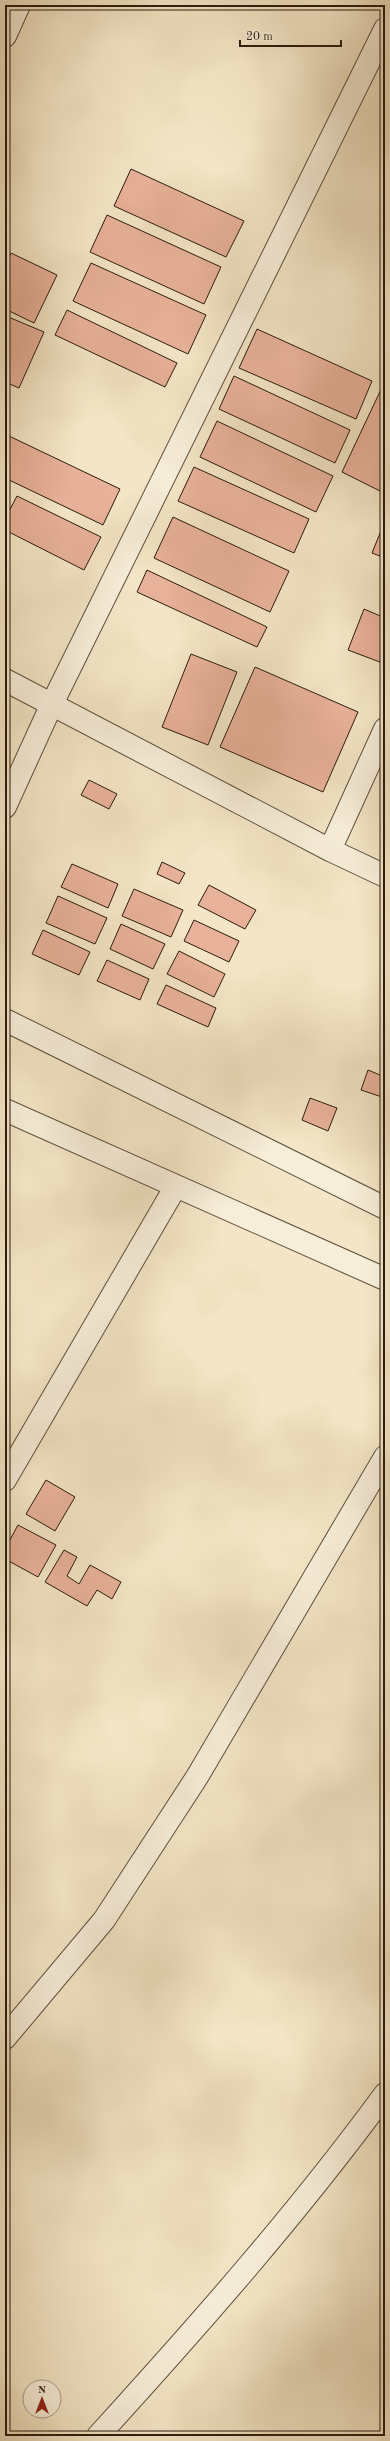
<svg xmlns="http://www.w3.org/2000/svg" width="390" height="2441" font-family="'Old Standard TT',serif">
	<rect width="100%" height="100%" fill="#f3e5c5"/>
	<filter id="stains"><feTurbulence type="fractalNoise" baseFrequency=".005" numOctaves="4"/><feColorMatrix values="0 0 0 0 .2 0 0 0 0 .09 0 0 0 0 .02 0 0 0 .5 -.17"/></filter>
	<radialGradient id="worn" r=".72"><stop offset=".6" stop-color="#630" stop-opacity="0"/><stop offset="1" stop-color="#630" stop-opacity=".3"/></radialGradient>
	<path fill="#e8b199" stroke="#2b1b0e" d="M131,169L244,221L226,257L114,206Z
		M107,215L221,267L204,304L90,252Z
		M11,253L57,275L34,323L5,309V266Z
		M91,263L206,315L188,354L73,301Z
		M67,310L177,363L165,387L55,335Z
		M6,316L44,332L19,388L5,382Z
		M257,329L372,381L356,419L239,368Z
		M234,376L350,430L335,463L219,409Z
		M385,381V481L380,491L342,472Z
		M217,421L333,476L316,512L200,457Z
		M9,436L120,489L103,525L5,478V443Z
		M194,467L309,519L294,553L178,501Z
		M17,496L101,537L84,570L5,530V519Z
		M173,517L289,571L270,612L154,558Z
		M385,521V558L372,553Z
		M147,570L267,627L257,647L137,592Z
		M364,609L385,618V664L348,650Z
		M191,654L237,672L208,745L162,727Z
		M255,667L358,712L323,792L220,747Z
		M89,780L117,794L109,809L81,795Z
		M162,862L185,873L179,884L157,874Z
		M72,864L118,884L108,908L61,887Z
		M209,885L256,910L245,929L198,905Z
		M134,889L183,910L171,937L122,916Z
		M58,896L107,918L95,944L46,923Z
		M194,920L239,941L229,962L184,941Z
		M121,924L165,944L153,969L110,949Z
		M43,930L90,952L79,975L32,954Z
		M179,951L225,974L214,997L167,974Z
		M107,960L149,979L140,1000L97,981Z
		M166,985L216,1008L208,1027L157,1004Z
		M368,1070L385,1077V1098L361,1090Z
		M310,1098L337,1108L328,1131L302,1120Z
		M46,1480L75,1497L55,1531L26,1514Z
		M18,1525L56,1545L38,1577L5,1559V1549Z
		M64,1550L77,1557L67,1576L79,1584L90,1565L121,1582L112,1599L97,1590L87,1606L45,1582Z"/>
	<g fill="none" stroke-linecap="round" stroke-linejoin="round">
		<defs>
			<path id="street" d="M5,36L19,5
				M5,680L330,850L385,876
				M5,807L51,706L385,29
				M330,850L385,729
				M5,1020L385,1208
				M5,1110L385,1279
				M5,1480L176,1186
				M5,2038L104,1920L197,1777L385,1457
				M98,2436C198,2326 297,2214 385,2094"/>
		</defs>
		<use href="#street" stroke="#5d4e3c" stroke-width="24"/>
		<use href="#street" stroke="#f7eed9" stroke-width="22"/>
	</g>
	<rect width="390" height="2441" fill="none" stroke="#f3e5c5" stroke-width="20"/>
	<rect x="6" y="6" width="378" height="2429" fill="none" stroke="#2b1b0e" stroke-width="2"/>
	<rect x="10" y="10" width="370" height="2421" fill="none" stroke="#2b1b0e"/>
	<g transform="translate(42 2399)"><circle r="19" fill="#f7eed9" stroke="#a59a88"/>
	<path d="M0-3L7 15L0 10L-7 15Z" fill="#8f2418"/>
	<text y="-6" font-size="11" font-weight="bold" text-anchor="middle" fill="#2b1b0e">N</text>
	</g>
	<path d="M240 40v6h101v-6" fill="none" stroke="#2b1b0e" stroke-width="2"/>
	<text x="246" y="40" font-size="12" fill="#2b1b0e" stroke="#f7eed9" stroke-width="3" paint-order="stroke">20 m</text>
	<rect width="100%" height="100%" filter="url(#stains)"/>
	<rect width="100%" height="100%" fill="url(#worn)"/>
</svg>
